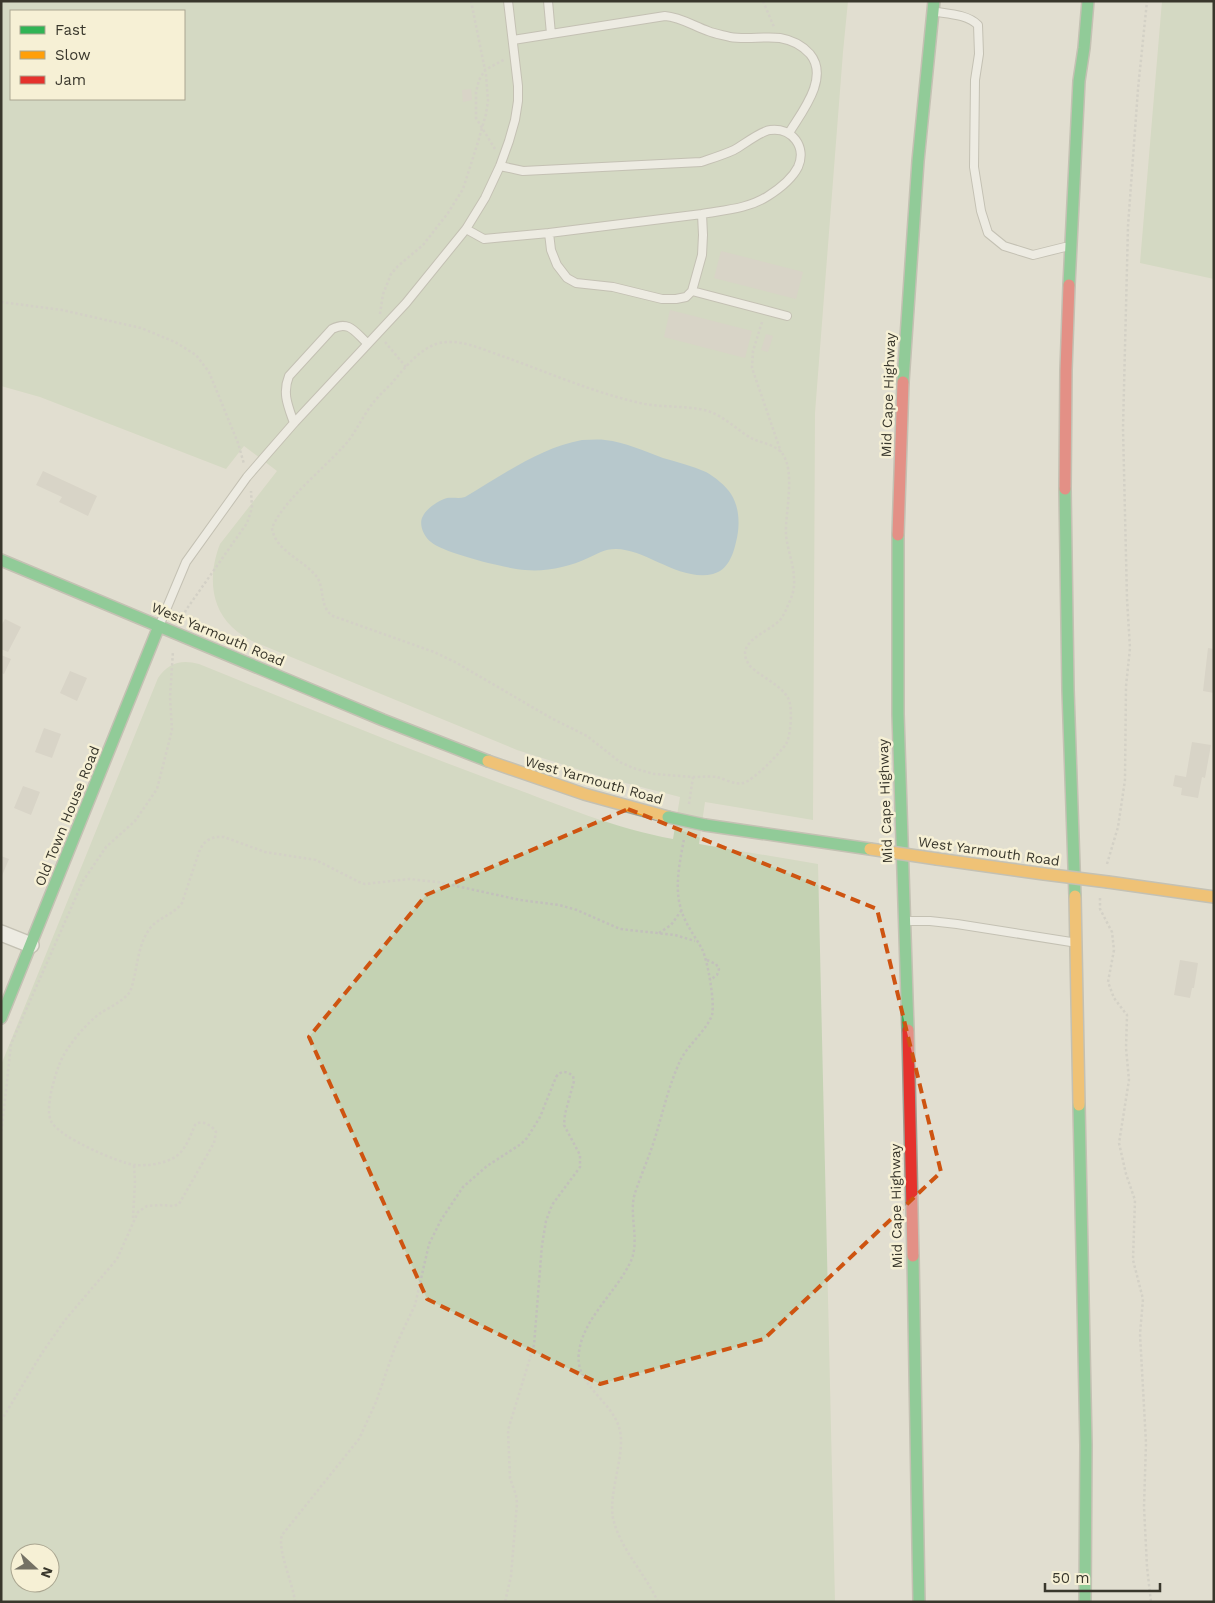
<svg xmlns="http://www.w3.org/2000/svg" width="1215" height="1603" font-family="'Work Sans',sans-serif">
	<rect width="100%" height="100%" fill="#e1ded0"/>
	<path fill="#c4d2b3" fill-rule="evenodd" d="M1,1H848L843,52L815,413L813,820L705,802L699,844L818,864L835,1602H1V1065L158,678C168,663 181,659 199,664C300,705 402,747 505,785C560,805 615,829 673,839L680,797L602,777L517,750L252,641C245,637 238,633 232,627C209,605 209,572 220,544L277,471L244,446L226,469L40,397L1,386ZM11,11H184V99H11ZM20,1553H50V1583H20Z
		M1162,1H1214V279L1140,263Z"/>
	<path fill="#83aec7" d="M582,440C590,440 598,439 605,440C625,442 644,451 663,458C677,462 692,466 706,472C715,477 726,486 731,494C740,508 740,527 736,542C733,555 728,570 713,574C680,582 646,549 616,549C604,549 597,554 588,558C569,567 546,572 525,570C508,569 443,553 431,542C424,537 418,524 423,516C426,509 439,500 447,498C453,497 459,499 465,497C503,475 539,448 582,440Z"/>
	<path fill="#ccc7bd" d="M471,89L472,100L463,102L462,90Z
		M721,251L803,272L796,299L714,278Z
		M670,310L752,331L745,358L664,337Z
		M766,334L773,336L768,352L761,350Z
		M43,471L97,496L88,516L59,502L62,497L36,485Z
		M5,619L21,627L8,652L1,649V626Z
		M1208,648L1214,649V693L1203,691Z
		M1,655L11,659L4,674L1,673Z
		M70,671L87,678L77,701L60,693Z
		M44,728L61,734L52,758L35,752Z
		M1192,742L1211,745L1205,778L1202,777L1198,798L1181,795L1182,788L1173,786L1175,775L1186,777Z
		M23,786L40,792L31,815L14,808Z
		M1,856L9,859L1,878Z
		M1180,960L1198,963L1194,988H1192L1190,998L1174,995Z"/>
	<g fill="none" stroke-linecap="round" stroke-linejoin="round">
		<defs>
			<path id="lane" d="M548,1L551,34
				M937,12C951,14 968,15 978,25L979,54L975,80L974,167L981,211L988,233L1004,246L1033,255L1065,247
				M513,40L665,16C680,17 694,26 708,31C715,34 723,35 730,37C747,40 763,36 780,38C792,40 802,45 810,54C830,78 801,113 789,133
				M500,166L523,171L701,162C713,158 723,155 734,150C743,145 761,131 770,130C792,127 807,147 798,167C792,179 779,189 768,196C748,209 724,210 702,214
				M466,229L484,239L549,233L551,250L557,265L567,278L576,283L613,287L662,299H676L686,297L692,291L787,316
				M549,233L702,214L703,235L702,255L692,291
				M294,423C288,406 282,393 289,376L332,329C349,320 355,332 367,343
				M160,624L186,562L247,477L294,423L406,303L466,229L485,198L500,166L509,141L515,120L518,101V86L508,1
				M909,921H930L957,924L1071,942"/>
			<path id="street" d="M1,933L31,945"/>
			<path id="fast" d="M1069,285L1079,81L1084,48L1088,1
				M903,382L918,161L934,1
				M1065,489L1068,690L1075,896
				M898,535V714L908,1030
				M1,560L383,720L488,761
				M705,825L870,849
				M1,1018L159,626
				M1079,1105L1086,1445L1085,1602
				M913,1256L919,1602"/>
			<path id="slow" d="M488,761L584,794L668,817
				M937,859L1044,874
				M1108,882L1214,897
				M1075,896L1079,1105"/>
			<path id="jam" d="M1065,489L1066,370L1069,285
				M898,535L903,382
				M908,1030L913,1256"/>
		</defs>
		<use href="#lane" stroke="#9f9d91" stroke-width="10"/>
		<use href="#street" stroke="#9f9d91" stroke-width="18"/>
		<use href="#fast" stroke="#9f9d91" stroke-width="14"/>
		<use href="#slow" stroke="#9f9d91" stroke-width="14"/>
		<use href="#jam" stroke="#9f9d91" stroke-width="14"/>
		<path stroke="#c2c0bb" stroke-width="2.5" stroke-dasharray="2.5 2.5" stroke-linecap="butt" d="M763,1L774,27
			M495,149L476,118V92L479,80L485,70L505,59
			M1,302L62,310L141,328L175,342L196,355L209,372L238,443L244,464
			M380,314L383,294L391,274L398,266L423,245L448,213L463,189L478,142L486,114L488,101L486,75L471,1
			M762,322L753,351L752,368L781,452
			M385,342L406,367
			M183,617L186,610L247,523L252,508L251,491
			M689,804L693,777L654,774L633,768L620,762L587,736L551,718L455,662L434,652L333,616C319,607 325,589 317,577C304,560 275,551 272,528C283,501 322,470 342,448C353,437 358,425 366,413C373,401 382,393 391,384C404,369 417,351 436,344C457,337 481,349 502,356C547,372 592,392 640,403C662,408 686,405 708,411C724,416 737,430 751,438C761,443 774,444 782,453C796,472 785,512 786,534C787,549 794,564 794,580C795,588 792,597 788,605C786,610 784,615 780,620C768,633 732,642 750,666C760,676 782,686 788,698C793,706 791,736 786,744C780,753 753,781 743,783C734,785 725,779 717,777C709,776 701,777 693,777
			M1107,864L1118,827L1125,780L1126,686L1130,648L1127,599L1123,428L1128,226L1138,89L1147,1
			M1100,898V909L1112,932L1114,950L1108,982L1114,998L1127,1015L1126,1048L1129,1080L1119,1143L1126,1174L1135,1200L1133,1260L1143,1299L1140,1334L1146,1443L1144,1507L1147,1567L1151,1602
			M659,933L671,925L681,911
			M707,960L716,964L719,969L717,975L710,980
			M1,1136L11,1044L83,881L106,847L135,821L157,789L172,730L170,697L173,651
			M133,1218L135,1182L134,1165
			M1,1421L42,1353L65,1320L117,1259L138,1212L147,1206L160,1205L174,1206L179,1204L214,1143L216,1132C212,1125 201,1119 195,1125C190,1136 186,1150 175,1157C164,1164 147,1166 134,1165C117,1162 58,1137 51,1121C45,1108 54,1079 59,1065C66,1047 86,1023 102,1012C112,1006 123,1001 130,992C138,971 136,946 151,927C160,917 174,914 182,903L199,852L203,844L208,840L215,837H224L265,852L316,860L359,882L365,884L409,879L438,882L520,900L559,905L577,910L620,929L675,935L695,941
			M295,1602C293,1583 277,1550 282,1535L359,1439L376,1402L395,1347L415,1305L429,1244L441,1220L463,1187L487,1166L521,1144L527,1138L540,1117L556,1077C561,1070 567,1071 573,1076L574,1081L565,1114L564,1125L580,1155V1167L552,1205L546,1221L542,1245L534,1345L508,1430L510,1478L516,1495L517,1503L511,1576L505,1602
			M658,1602C645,1573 620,1549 613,1518C608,1491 627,1452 619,1427C610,1399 574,1384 579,1352C583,1319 616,1292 630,1263C641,1241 628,1215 635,1193C641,1175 649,1157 655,1138C663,1112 669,1084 681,1059C689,1044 706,1031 712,1015C715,1003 708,961 702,949C695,936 685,924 681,909C674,887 680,861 684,839"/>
		<use href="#lane" stroke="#fafaf8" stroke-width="8"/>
		<use href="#street" stroke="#fafaf8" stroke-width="15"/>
		<use href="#fast" stroke="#30b455" stroke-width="11"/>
		<use href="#slow" stroke="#ff9f0a" stroke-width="11"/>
		<use href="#jam" stroke="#e5322d" stroke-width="11"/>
		<defs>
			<path id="fast-bridge" d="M668,817L705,825"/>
			<path id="slow-bridge" d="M870,849L937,859
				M1044,874L1108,882"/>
		</defs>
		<use href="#fast-bridge" stroke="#9f9d91" stroke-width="14" stroke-linecap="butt"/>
		<use href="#slow-bridge" stroke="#9f9d91" stroke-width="14" stroke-linecap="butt"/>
		<use href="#fast-bridge" stroke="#30b455" stroke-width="11"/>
		<use href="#slow-bridge" stroke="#ff9f0a" stroke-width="11"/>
	</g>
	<path d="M0 0H1215V1603H0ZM628,809L877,909L941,1172L764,1339L600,1384L427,1299L309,1037L426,895Z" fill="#e1ded0" fill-opacity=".55" fill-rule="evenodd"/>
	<path fill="none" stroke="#ce5411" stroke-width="4" stroke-dasharray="10 6" stroke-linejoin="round" d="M628,809L877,909L941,1172L764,1339L600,1384L427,1299L309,1037L426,895Z"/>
	<g text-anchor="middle" stroke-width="5" stroke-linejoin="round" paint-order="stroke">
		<g font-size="14" fill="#39372c" stroke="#f6f0d5">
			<text transform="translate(888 395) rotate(-88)" y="5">Mid Cape Highway</text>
			<text transform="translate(218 634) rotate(23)" y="5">West Yarmouth Road</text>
			<text transform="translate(594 780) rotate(16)" y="5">West Yarmouth Road</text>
			<text transform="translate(885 801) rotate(-92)" y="5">Mid Cape Highway</text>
			<text transform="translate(67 816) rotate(-68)" y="5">Old Town House Road</text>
			<text transform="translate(989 851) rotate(8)" y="5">West Yarmouth Road</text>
			<text transform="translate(896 1206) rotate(-91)" y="5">Mid Cape Highway</text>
		</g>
	</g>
	<rect width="1215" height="1603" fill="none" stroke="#39372c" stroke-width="5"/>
	<rect x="10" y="10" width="175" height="90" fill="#f6f0d5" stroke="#aaa691"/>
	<rect x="20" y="26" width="25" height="8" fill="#30b455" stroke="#aaa691"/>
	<text x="55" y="35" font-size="15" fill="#39372c">Fast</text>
	<rect x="20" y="51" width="25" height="8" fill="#ff9f0a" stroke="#aaa691"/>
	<text x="55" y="60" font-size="15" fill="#39372c">Slow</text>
	<rect x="20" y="76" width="25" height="8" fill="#e5322d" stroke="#aaa691"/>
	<text x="55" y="85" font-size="15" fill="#39372c">Jam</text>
	<g transform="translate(35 1568) rotate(111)"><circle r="24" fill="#f6f0d5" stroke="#aaa691"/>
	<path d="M0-4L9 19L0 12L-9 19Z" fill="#747165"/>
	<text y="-8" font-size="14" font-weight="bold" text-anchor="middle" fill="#39372c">N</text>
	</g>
	<path d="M1045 1583v8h115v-8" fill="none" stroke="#39372c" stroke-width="2.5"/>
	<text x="1052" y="1583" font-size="15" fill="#39372c" stroke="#f6f0d5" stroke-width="4" paint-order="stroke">50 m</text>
</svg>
